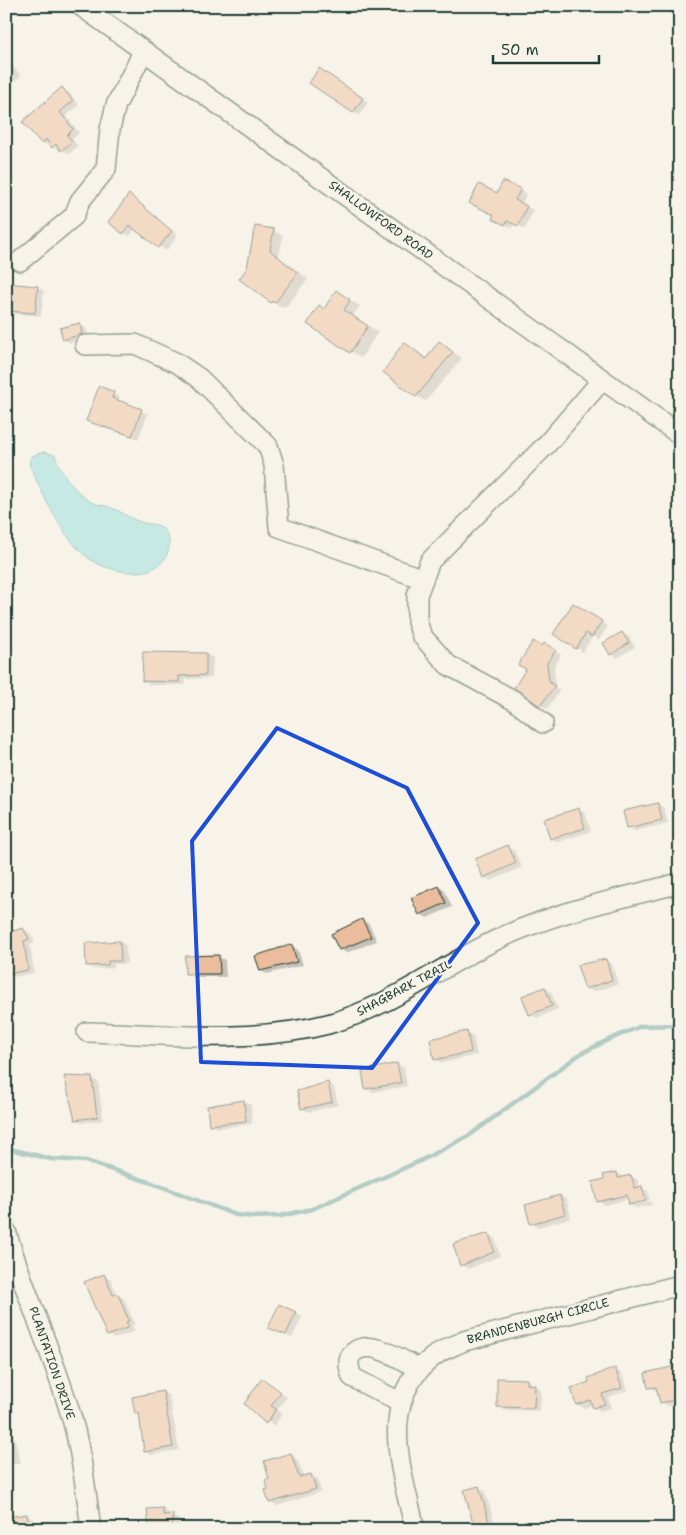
<svg xmlns="http://www.w3.org/2000/svg" width="686" height="1535" font-family="'Shantell Sans',sans-serif">
	<rect width="100%" height="100%" fill="#f7f3e8"/>
	<filter id="ink" filterUnits="userSpaceOnUse"><feTurbulence type="fractalNoise" baseFrequency=".02" numOctaves="2"/><feDisplacementMap in="SourceGraphic" scale="10" xChannelSelector="R" yChannelSelector="G"/><feConvolveMatrix kernelMatrix="1 2 1 2 8 2 1 2 1" color-interpolation-filters="sRGB"/></filter>
	<g filter="url(#ink)">
		<path fill="#8bdde1" stroke="#609d9c" d="M44,452L55,455C59,471 76,493 91,502C96,505 104,505 109,507C121,511 132,520 144,523C148,524 155,524 159,526C166,529 171,541 169,548C162,578 126,575 103,566C67,553 44,496 29,464L31,456Z"/>
		<path fill="#0003" d="M6,58L21,76L6,88Z
			M326,74L368,102L360,115L353,112Z
			M62,89L69,93L79,105L66,116L79,133L72,139L78,146L69,154L61,149L59,151L51,144L49,146L43,143Z
			M520,190L526,194L522,204L533,210L525,229L514,224L512,228L500,222L498,194Z
			M129,196L178,235L166,251L135,229L130,236L123,233Z
			M273,230L283,236L279,257L308,279L285,308L271,302L241,279Z
			M6,284L37,287L44,291L41,316L6,313Z
			M346,298L360,306L353,316L378,332L361,358L309,323L325,310Z
			M680,313V323L675,317Z
			M80,324L86,328L88,338L70,343L64,339Z
			M405,343L427,359L440,343L462,358L426,401L416,396Z
			M99,388L120,397L119,401L148,414L138,439L110,429L109,430L87,420Z
			M580,608L608,626L599,640L593,636L583,652L555,634Z
			M622,633L629,637L635,647L617,658L610,654Z
			M545,645L561,655L554,667L555,687L560,690L547,709L541,705Z
			M145,653L206,654L213,658L212,678L186,679L185,685H150L144,681Z
			M657,804L664,808L668,823L635,831L628,827Z
			M578,809L585,813L591,831L558,842L551,838Z
			M508,847L514,850L522,867L491,881L484,877Z
			M439,887L445,891L452,907L427,918L420,914Z
			M362,920L369,924L377,941L346,953L340,949Z
			M23,929L30,933L35,943L30,945L34,973L12,977L6,974Z
			M120,942L126,946L127,964H114V968L94,969L87,965Z
			M292,946L298,950L303,965L267,974L261,971Z
			M219,957L225,960L226,977H193L187,973Z
			M605,960L612,964L618,984L593,992L586,988Z
			M545,988L551,992L558,1009L537,1018L530,1014Z
			M466,1032L473,1036L477,1055L442,1063L435,1059Z
			M397,1064L404,1068L407,1086L373,1092L366,1089Z
			M92,1078L98,1082L103,1120L82,1123L76,1119Z
			M328,1083L334,1087L338,1105L309,1112L302,1108L310,1087Z
			M244,1101L251,1105L252,1124L217,1128L210,1124Z
			M617,1173L624,1177L631,1176L638,1180L640,1188L648,1191L650,1199L634,1203V1205L651,1201L652,1205L637,1208L630,1205L629,1199L605,1205L598,1201L605,1180Z
			M560,1196L567,1200L571,1218L538,1227L531,1223Z
			M489,1235L495,1238L500,1256L468,1269L461,1265Z
			M104,1275L111,1279L117,1295L124,1299L135,1324L132,1325L135,1331L114,1339L108,1335Z
			M295,1313L302,1317L292,1338L276,1331Z
			M680,1367V1403L668,1406L661,1402L659,1391L649,1388Z
			M615,1370L622,1374L627,1391L608,1397L611,1408L600,1411L593,1405L584,1408L577,1404L591,1383Z
			M527,1380L541,1390L540,1411L505,1410L498,1407Z
			M269,1384L287,1397L277,1410L282,1414L274,1426L246,1404Z
			M163,1392L169,1396L179,1450L151,1455L145,1451L140,1415L136,1413Z
			M6,1432L14,1436L21,1463L6,1466Z
			M291,1455L297,1459L304,1477L311,1475L318,1479L321,1492L277,1506L270,1503V1480Z
			M478,1487L485,1491L495,1525L482,1529L475,1525Z
			M162,1509L169,1513V1516L179,1519L180,1529H151Z
			M26,1515L33,1519L34,1529H9Z"/>
		<g fill="none" stroke-linecap="round" stroke-linejoin="round">
			<path stroke="#609d9c" stroke-width="4.5" d="M6,1148L51,1159L86,1161L152,1183L236,1215L255,1217L280,1216L312,1209L420,1161L470,1135L580,1054L606,1041L641,1026L680,1025"/>
		</g>
		<path fill="#ecbd9c" stroke="#1f3d34" d="M319,68L363,98L353,113L309,83Z
			M62,87L73,101L60,112L73,129L67,135L72,141L61,151L56,144L52,148L46,139L42,144L22,122Z
			M503,181L521,189L515,200L527,206L518,226L507,221L505,225L492,219L494,215L469,203L479,184L497,193Z
			M129,194L172,231L158,248L129,225L123,234L108,222Z
			M255,226L274,229L270,250L298,273L275,303L272,301L271,303L239,279L247,268Z
			M6,283L38,286L35,313L6,311Z
			M336,290L350,300L344,310L368,326L350,353L307,324L319,305L324,309Z
			M80,323L82,334L63,340L60,328Z
			M439,341L453,352L416,397L383,372L404,342L426,359Z
			M99,386L114,392L112,398L142,409L132,436L86,421Z
			M573,603L602,621L592,637L586,633L576,649L553,634Z
			M622,632L629,643L610,655L603,643Z
			M533,641L542,646L544,643L556,650L547,663L549,682L555,686L540,706L514,688L526,669L518,665Z
			M143,652L206,653V675L179,676V682L142,681Z
			M658,803L662,820L627,828L623,811Z
			M579,808L585,828L550,839L544,819Z
			M508,845L516,863L483,878L475,859Z
			M439,886L446,903L419,915L411,898Z
			M362,919L371,937L339,950L331,934Z
			M23,928L29,939L24,941L28,970L6,974V933Z
			M120,941L121,961H108V965L86,966L85,943Z
			M292,944L297,962L260,971L255,956Z
			M219,955L220,974H185V956Z
			M606,959L612,980L585,989L577,965Z
			M545,987L552,1006L529,1015L522,996Z
			M467,1031L471,1052L434,1060L430,1039Z
			M397,1063L401,1083L365,1089L362,1071Z
			M64,1076L92,1077L97,1117L75,1120Z
			M328,1082L332,1102L301,1109L297,1091Z
			M244,1100L246,1121L209,1125L207,1106Z
			M617,1172L618,1178L631,1175L635,1188L642,1186L646,1201L629,1205L627,1195L597,1202L592,1182L604,1179L603,1175Z
			M560,1195L565,1214L530,1224L525,1205Z
			M489,1233L494,1252L460,1266L453,1244Z
			M104,1274L113,1295L118,1294L129,1321L126,1322L129,1327L107,1336L84,1282Z
			M279,1304L296,1312L286,1335L268,1328Z
			M680,1365V1399L660,1403L656,1387L648,1388L645,1373Z
			M615,1368L622,1388L602,1394L605,1404L593,1408L590,1400L576,1405L571,1388L589,1382L588,1378Z
			M262,1378L281,1392L271,1406L276,1409L266,1424L244,1404Z
			M497,1378L527,1379V1384L535,1385L534,1408L497,1407Z
			M163,1391L173,1447L144,1452L139,1413L135,1414L132,1397Z
			M291,1453L299,1477L311,1474L316,1489L269,1503L265,1490L268,1489L265,1480L269,1479L264,1461Z
			M479,1486L489,1522L474,1526L464,1490Z
			M163,1508V1515L173,1514L172,1529H149L147,1509Z
			M27,1514L29,1529H8L6,1517Z"/>
		<g fill="none" stroke-linecap="round" stroke-linejoin="round">
			<defs>
				<path id="minor" d="M81,6L680,435
					M20,261L74,216L80,201L106,169L110,129L116,105L143,52
					M85,345L135,344L177,363L199,378L268,446L274,465L279,527L423,579
					M543,723L515,701L448,665L422,636L417,622V595L430,561L547,444L602,380
					M87,1032C166,1034 250,1044 328,1024C388,1008 440,967 496,940C554,912 618,899 680,883
					M6,1231C25,1295 54,1355 72,1419C82,1455 86,1492 91,1529
					M401,1403L352,1377C349,1368 346,1359 354,1352C372,1338 402,1361 420,1369
					M415,1529C401,1468 374,1395 440,1352C447,1348 456,1345 464,1341L680,1285"/>
			</defs>
			<use href="#minor" stroke="#1f3d34" stroke-width="22"/>
			<use href="#minor" stroke="#f7f3e8" stroke-width="19"/>
		</g>
	</g>
	<path d="M0 0H686V1535H0ZM277,728L407,788L478,923L372,1068L201,1062L192,841Z" fill="#f7f3e8" fill-opacity=".55" fill-rule="evenodd"/>
	<path fill="none" stroke="#1d4ed8" stroke-width="4" stroke-linejoin="round" d="M277,728L407,788L478,923L372,1068L201,1062L192,841Z"/>
	<g text-anchor="middle" stroke-width="4.5" stroke-linejoin="round" paint-order="stroke">
		<g font-size="12" fill="#1f3d34" stroke="#f7f3e8">
			<text transform="translate(381 220) rotate(36)" y="4">SHALLOWFORD ROAD</text>
			<text transform="translate(404 988) rotate(-28)" y="4">SHAGBARK TRAIL</text>
			<text transform="translate(538 1321) rotate(-15)" y="4">BRANDENBURGH CIRCLE</text>
			<text transform="translate(52 1363) rotate(71)" y="4">PLANTATION DRIVE</text>
		</g>
	</g>
	<rect width="686" height="1535" fill="none" stroke="#f7f3e8" stroke-width="25"/>
	<rect x="12" y="12" width="661" height="1510" fill="none" stroke="#1f3d34" stroke-width="2" filter="url(#ink)"/>
	<path d="M493 55v8h106v-8" fill="none" stroke="#1f3d34" stroke-width="2.5"/>
	<text x="501" y="55" font-size="15" fill="#1f3d34" stroke="#f7f3e8" stroke-width="4" paint-order="stroke">50 m</text>
</svg>
